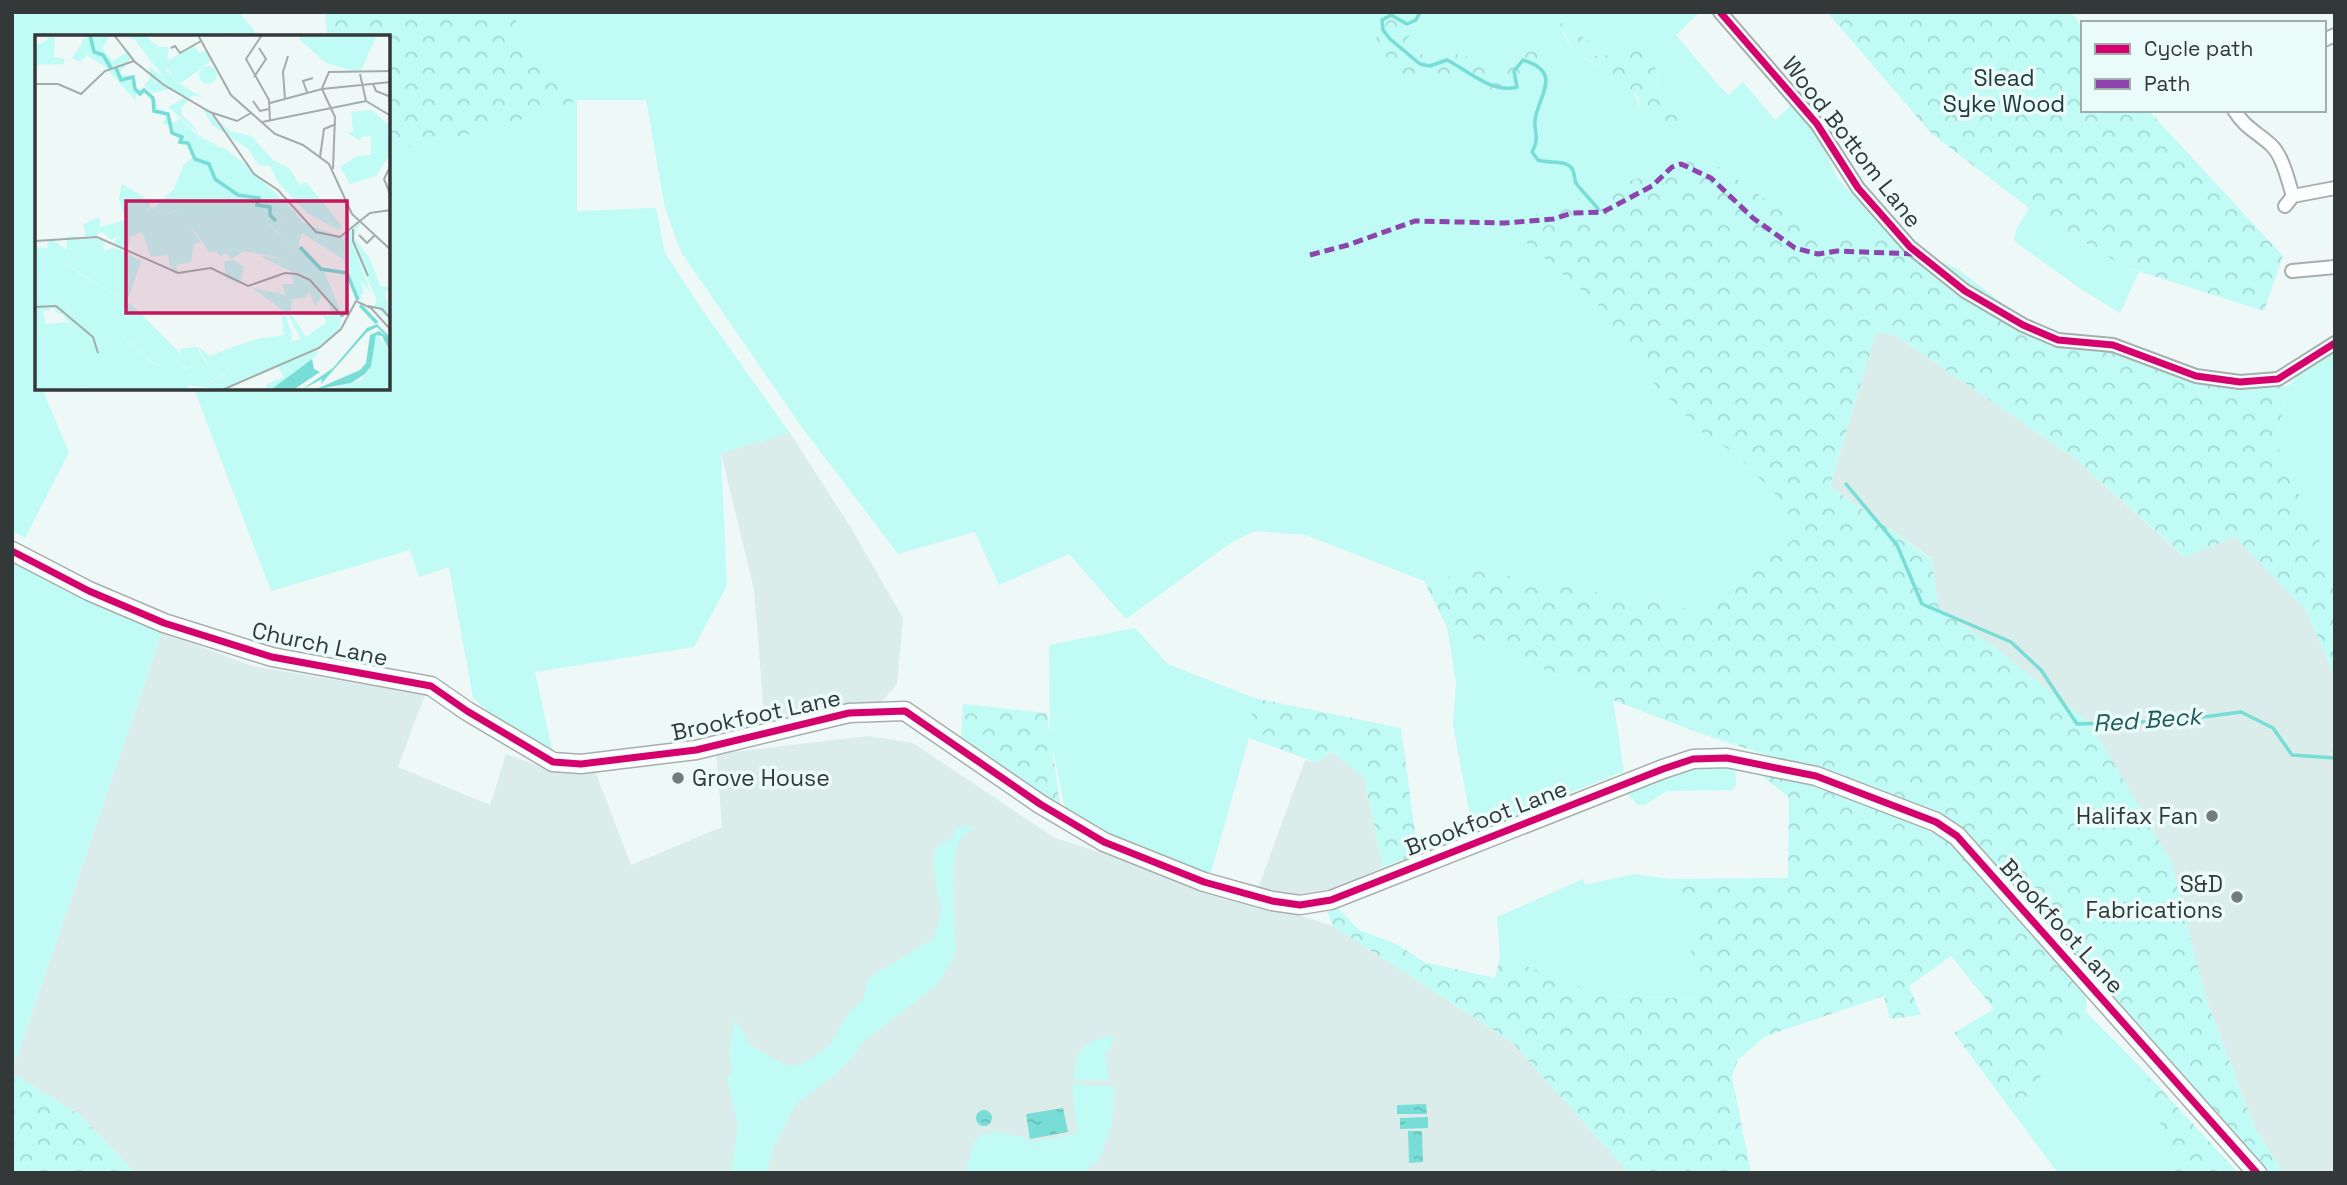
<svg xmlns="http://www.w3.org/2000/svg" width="2347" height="1185" font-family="'Space Grotesk',sans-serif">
	<defs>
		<pattern id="forest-crowns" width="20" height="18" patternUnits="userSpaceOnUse" patternTransform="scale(1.75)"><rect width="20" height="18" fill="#c0fbf5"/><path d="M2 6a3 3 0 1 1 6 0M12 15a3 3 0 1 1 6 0" fill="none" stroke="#a5d8d3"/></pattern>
		<pattern id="water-ripples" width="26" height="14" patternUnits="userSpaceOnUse" patternTransform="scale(1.75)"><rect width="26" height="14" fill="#77ddd6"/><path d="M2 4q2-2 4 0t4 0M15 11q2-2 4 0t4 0" fill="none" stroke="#67beb8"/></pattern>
	</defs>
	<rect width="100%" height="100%" fill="#eef8f6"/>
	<path fill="#dbedeb" d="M1876,332L1895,335L2077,460L2184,557L2234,536L2306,610L2335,677V739L2332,744L2335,752L2334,1173H2283L2255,1128L2206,999L2091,725L1997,649L1938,608L1931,558L1830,486Z
		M790,433L851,528L903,618L897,684L878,706L765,726L754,590L721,453Z
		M162,632L252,666L425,695L398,767L490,805L506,754L544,768L595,771L631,865L722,827L716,754L868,736L913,743L1055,838L1333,926L1512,1042L1629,1173H135L80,1115L12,1073V1071Z
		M1331,751L1364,778L1383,867L1335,888L1307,894L1278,895L1257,891L1305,760L1318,763Z"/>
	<path fill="#c0fbf5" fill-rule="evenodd" d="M12,12H239L254,30L222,33L221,37H37V388L42,389L69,452L25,538L12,531Z
		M516,12H1396L1393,16L1386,17L1434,80L1455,76L1487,95L1517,78L1522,72L1532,74L1546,65L1521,51L1503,65L1487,68L1468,57L1436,59L1423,55L1405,40L1428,12H1700L1676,35L1721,88L1729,95L1743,82L1775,120L1792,105L1818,136L1838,179L1905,248L1866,234H1816L1703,156L1537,213L1518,234L1599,306L1655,385L1708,438L1734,452L1786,505L1794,539L1701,611L1482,571L1424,581L1306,535L1255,531L1232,542L1126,619L1069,554L999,585L975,532L898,554L801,426L681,252L665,208L646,100H577V211L656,208L665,253L701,308L790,433L721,453L727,586L694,647L535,672L552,749L510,733L473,697L449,567L419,577L410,550L271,591L194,389L388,388L390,151L494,129L576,100L516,46ZM1557,21L1589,41L1591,54L1603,58L1655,66L1658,86L1676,105L1640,112C1638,80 1601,71 1578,54C1569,47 1562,31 1557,21Z
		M2029,208L2125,267L2139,272L2120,313L2081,289L2014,241L2017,228Z
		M2335,349V574L2276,443L2288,386L2311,363Z
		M12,561L44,578L162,632L12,1071Z
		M1447,627L1613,700L1624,771L1473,832L1453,725L1456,682Z
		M1135,628L1168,664L1254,698L1249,738L1210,876L1103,833L1066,813L1050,737L1049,645Z
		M1715,763L1735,767L1736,786L1732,790L1667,791L1645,805H1638L1628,795L1629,791L1689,766Z
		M958,826L976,828C970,831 962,834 959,841C948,863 955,921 956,947L953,958L938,984L863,1042L856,1053L835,1075L797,1103L775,1144L766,1173H731L738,1125L727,1078L732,1073L729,1054L735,1019L750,1045L781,1063L791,1067L806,1062L829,1046L848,1014L864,998L867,981L871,976L933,939L941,917V902L937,893L934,857L936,848L952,838Z
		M1634,874L1669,879L1706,923L1690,945L1702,999L1605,996L1500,956L1497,917L1583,879L1585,885Z
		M2086,1012L2147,1074L2174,1173H2058L2014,1114Z
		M1112,1035L1114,1040L1105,1056L1109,1080H1075C1073,1049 1085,1042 1112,1035Z
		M1072,1084L1115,1087L1112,1123L1099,1161L1091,1165L1087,1172L965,1173L974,1141L983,1134L998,1132L1023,1137L1032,1142L1077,1134Z"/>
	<path fill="url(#forest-crowns)" d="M325,12H516V46L577,100L494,129L390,151L389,155L388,37H327Z
		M1396,12H1428L1406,40L1423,55L1436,59L1447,52L1468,57L1487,68L1503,65L1521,51H1538L1546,65L1532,74L1522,72L1517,78V87L1508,89L1504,93L1487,95L1455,76L1434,80L1406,78L1373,43L1383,28L1382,20Z
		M1827,12H2071L2083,28V110H2148L2283,256L2264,311L2125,267L2029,208L1932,134Z
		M1556,20L1589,41L1591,54L1603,58L1620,45L1643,53L1655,66L1658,86L1676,105L1677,124L1665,133L1647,128L1640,112L1639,98L1624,82L1575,52Z
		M254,30L256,37H221V33Z
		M1703,156L1816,234H1866L1957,268L2025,321L2191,380L2241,387L2288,386L2276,443L2335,574V677L2306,610L2235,537L2185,557L2077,460L1895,335L1876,333L1830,486L1931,559L1939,608L1997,649L2091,724L2171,861L2206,999L2255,1128L2283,1173H2267L2037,912L1974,846L1900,799L1702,734L1613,700L1447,627L1424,581L1482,571L1701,611L1794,539L1786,505L1734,452L1708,438L1655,385L1599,306L1517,234L1537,213Z
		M1254,698L1401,728L1418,854L1383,867L1364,778L1331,751L1318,763L1249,738Z
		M963,704L1047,713L1061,811L961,739Z
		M1758,773L1833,787L1946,839L2086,997V1012L2014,1114L1954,1033L1994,1009L1951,956L1909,986L1921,1015L1890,1019L1884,996L1766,1036L1738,1059L1732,1077L1751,1173H1629L1512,1042L1333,926L1327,911L1338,908L1359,930L1398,945L1424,962L1495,978L1500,956L1605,996L1701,999L1690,945L1706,923L1669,879L1788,878L1789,797Z
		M12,1073L80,1115L135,1173H12Z
		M2147,1074L2238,1173H2174Z"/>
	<path fill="url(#water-ripples)" d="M1426,1104L1427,1114H1397V1105Z
		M1063,1108L1068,1132L1030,1139L1026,1114Z
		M976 1118a8 8 0 1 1 16 0a8 8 0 1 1-16 0Z
		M1428,1117V1128L1400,1129V1118Z
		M1408,1131H1422L1423,1162L1409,1163Z"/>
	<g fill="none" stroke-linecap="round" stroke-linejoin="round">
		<path stroke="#77ddd6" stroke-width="3.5" d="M1420,12L1416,20L1407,24L1391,15L1382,20L1383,30L1390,39L1420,64L1430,66L1447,60C1467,70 1492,94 1517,87L1514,71L1523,60C1564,72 1538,96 1535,120C1534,133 1540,138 1532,152L1538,160C1547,163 1557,161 1566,164C1576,168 1573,176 1576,183C1578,187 1594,203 1598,209
			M1846,484L1897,545L1922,604L2011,642L2041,670L2077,724L2173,721L2241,712L2273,728L2292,755L2335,758"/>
		<defs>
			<path id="street" d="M1720,12L1817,124L1858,188L1910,247L1965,291L2023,325L2058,340L2113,345L2196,376L2240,382L2278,379L2335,343
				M2324,40L2335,35
				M2234,110C2245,128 2257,132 2271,145C2283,156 2288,181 2293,196
				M2285,206L2293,196L2335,188
				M2292,271L2335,267"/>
			<path id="secondary" d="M12,551L89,591L164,623L272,657L431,686L467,711L553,762L581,764L696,750L849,713L905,711L1040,804L1104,842L1204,882L1272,901L1300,905L1331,900L1663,769L1693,759L1727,758L1816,776L1936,822L1957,836L2257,1173"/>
		</defs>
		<use href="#street" stroke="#a7aead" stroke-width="16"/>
		<use href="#secondary" stroke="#a7aead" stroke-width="21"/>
		<use href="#street" stroke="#fcfefe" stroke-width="12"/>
		<use href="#secondary" stroke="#fcfefe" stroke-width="18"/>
		<path stroke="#8e44ad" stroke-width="5" stroke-dasharray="10 5" stroke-linecap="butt" d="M1310,255L1348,245L1415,221L1505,223L1553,219L1572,213L1603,212L1652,186L1672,167L1681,164L1711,178L1753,218L1795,248L1818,254L1837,251L1917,254"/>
		<defs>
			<path id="cycleway" d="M1720,12L1817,124L1858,188L1910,247L1965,291L2023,325L2058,340L2113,345L2196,376L2240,382L2278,379L2335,343
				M12,551L89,591L164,623L272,657L431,686L467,711L553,762L581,764L696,750L849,713L905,711L1040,804L1104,842L1204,882L1272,901L1300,905L1331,900L1663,769L1693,759L1727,758L1816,776L1936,822L1957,836L2257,1173"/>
		</defs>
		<use href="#cycleway" stroke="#ebfbf9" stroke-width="11"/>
		<use href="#cycleway" stroke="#d6006c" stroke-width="7"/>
	</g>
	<g fill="#747c7b" stroke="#ebfbf9" stroke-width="2.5">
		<circle cx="678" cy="778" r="7"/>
		<circle cx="2212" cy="816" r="7"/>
		<circle cx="2237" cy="897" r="7"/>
	</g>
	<g text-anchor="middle" stroke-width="7" stroke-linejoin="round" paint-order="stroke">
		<g font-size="23" fill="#223a38" stroke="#ebfbf9">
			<text x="2004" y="86">Slead<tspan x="2004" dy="26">Syke Wood</tspan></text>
		</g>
		<g font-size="23" fill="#333939" stroke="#ebfbf9">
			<text transform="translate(1852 142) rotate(52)" y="8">Wood Bottom Lane</text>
			<text transform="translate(320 644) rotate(12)" y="8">Church Lane</text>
			<text transform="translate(756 715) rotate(-12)" y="8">Brookfoot Lane</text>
			<text transform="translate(1486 818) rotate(-21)" y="8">Brookfoot Lane</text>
			<text transform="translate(2062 926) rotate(48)" y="8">Brookfoot Lane</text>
		</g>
		<g font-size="23" fill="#333939" stroke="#ebfbf9" text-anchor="end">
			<text x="692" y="786" text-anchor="start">Grove House</text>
			<text x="2198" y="824">Halifax Fan</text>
			<text x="2223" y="892">S&amp;D<tspan x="2223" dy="26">Fabrications</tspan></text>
		</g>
		<g font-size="24" font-style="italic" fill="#225b57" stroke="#ebfbf9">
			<text transform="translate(2147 720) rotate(-4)" y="8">Red Beck</text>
		</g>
	</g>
	<g transform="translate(35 35)">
		<rect width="355" height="355" fill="#eef8f6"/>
		<path d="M267,0H342L325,38L291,28L264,4ZM159,10L164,18L170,15L176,26L146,48L140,46L129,28ZM337,75L355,92V119L341,141L315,149L305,132L322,121L336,120V101L326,102V106L312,98L318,97L316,77ZM144,83L171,108L191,114L210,129L259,176L270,190L251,181L234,189L260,217L251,224L209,216L197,224L191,218L185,221L182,216L175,218L153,187L165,207L159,209L156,227L141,230L143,237L135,232L133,220L116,222L107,197L95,202L93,217L79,209L83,200L77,205L66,196L61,201H50L48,190L59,184L65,183V192L90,185L84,163L87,149L109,162L115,169L112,175L127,180L144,176L139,170V154L149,129L162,120L139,95ZM315,196L320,216L336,258L326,246L329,259H324L314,236L305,208ZM32,201L63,204L68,206L69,217L79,212L106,226L92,267L27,227L22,242L27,247L0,250V207L2,212L13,213L12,206L18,205L31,215ZM198,225L209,232L205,249L191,243L189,227ZM18,256L24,270L8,277L11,289L32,287L58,319L63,297L46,270L49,267L120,330L142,327L154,336L144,314L162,312L172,330L192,324L173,336V350L210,322L192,341L195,351L185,355L154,350L153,355H71L61,325L55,352L0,355V258ZM342,299L355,317V355H293L326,345L333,337Z" fill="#c0fbf5"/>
		<path d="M11,0H20L19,22L30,24L29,29L0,30V11L13,5ZM52,0H75L67,14L78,26L92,17L91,12L97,22L84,39L97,41L102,54H110L111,58L102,59L100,65L69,31L52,20L45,27L37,23ZM89,0H109L124,12H134L131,34L140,46L168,63L158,60L146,73L147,80L155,87L168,104L184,111L165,107V100L133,72L149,63L135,54L118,58L109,51L115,43L114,31L129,43L100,5ZM164 40a9 9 0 1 1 18 0a9 9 0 1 1-18 0ZM112,60H116L123,70L119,75L127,74L137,88L143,86L139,95L154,110H146L145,104L135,96L138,92L128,89L130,81L117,76L120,70ZM166,71L195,96L216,101L238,125L254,133L265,150L271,147L306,190L304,195L273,179L243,147L235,131L224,130L213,114L177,90ZM139,154V170L145,175L127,180L126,187L118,185L111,169L118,174ZM251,181L306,202L314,236L328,264H322L308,224L267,198L263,212L288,234L306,277L274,245L287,261L280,271L274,256L272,262L257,264L256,278L271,302L292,287L287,280L297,281L293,267L306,281L304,295L282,313L283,319L238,355L231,354L232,349L249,342L242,330L195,351L188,345L208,323L172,350L173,339L167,338L189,325L173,330L163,311L174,321L221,304L249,300L246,280L251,281L257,300L255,307L266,304L252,278L216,252L250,260L248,249H259L256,239H262L225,221L251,224L260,217L234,188ZM326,187L319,202L336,226L345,251L355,252L350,258L355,285L339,271L342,265L316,207L315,196ZM26,227L98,271L149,322H163L152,324L151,329L166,335L161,339L142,327L121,330L49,267L47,271L63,297L61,315L59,319L51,313L28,279L21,278L19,272L24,269L18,256L0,258V250L26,247L22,243ZM61,323L71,355H32L54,352Z" fill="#c0fbf5"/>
		<path d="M342,289L354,301L355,317L347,301L341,300L336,331L330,339L316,348L279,355L325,335L331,328L335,300L344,296L352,302L342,292L332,297L286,349L287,344L266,355L298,333L332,293ZM277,324L279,334L285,337L258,355L237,354Z" fill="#77ddd6"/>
		<path fill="none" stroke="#77ddd6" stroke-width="3.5" d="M55,0L59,17L68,20L76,33M81,33L86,45L98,42L100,54L105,59L109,55L118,63L119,76L133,79L137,98L147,102L145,107L153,108L160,124L174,129L180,144L203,160L224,163L222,170L235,172V180L241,186M265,212L286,234L312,238L323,265M325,270L342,288"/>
		<path fill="none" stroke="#a3acaa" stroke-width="2" d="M79,0L100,27L129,50L175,77L202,86L216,78M163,0L196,60L240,99L268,110L294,129L317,179L356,215M227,0L211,24L234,65L235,85M136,13L140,11L145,18L166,6M325,39L331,66M219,42L231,24L224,13M0,49H23L46,59L70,36L99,26M338,49L341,56L356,62M287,53L294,37L356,36M287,54L300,82L298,134M272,57L268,46L278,43M250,64L248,37L253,21M218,66L225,76L234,74M235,68L287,54L356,47M177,78L219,139L243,155L281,197L305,202L335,178L356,175M227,87L331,66L356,81M285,122L289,94L301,89M356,130L349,144L356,161M318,194V206L333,241M324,200L332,208L340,200M0,206L62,202L143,238L176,233L213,251L250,238L262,239L275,245L307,281L314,275M333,271L347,274L356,284M0,272L21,271L58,302L63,318M187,355L284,313L306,294L321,266L336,273L356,295"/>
		<path fill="#c2185b" fill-opacity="0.15" stroke="#c2185b" stroke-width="3.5" d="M91,166H312V278H91Z"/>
		<rect width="355" height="355" fill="none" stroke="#333939" stroke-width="3.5"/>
	</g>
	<rect width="2347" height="1185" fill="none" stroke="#333939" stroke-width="28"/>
	<rect x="2081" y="21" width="245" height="91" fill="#ebfbf9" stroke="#a1adac" stroke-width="2"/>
	<rect x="2095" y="44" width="35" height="10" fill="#d6006c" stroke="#a1adac" stroke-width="2"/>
	<text x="2144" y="56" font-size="21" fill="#333939">Cycle path</text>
	<rect x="2095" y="79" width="35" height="10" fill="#8e44ad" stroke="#a1adac" stroke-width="2"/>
	<text x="2144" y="91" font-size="21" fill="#333939">Path</text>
</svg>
